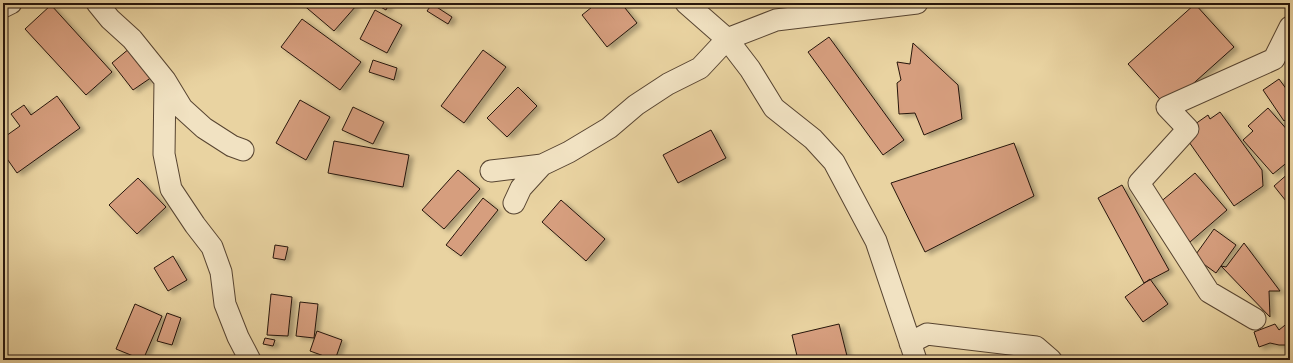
<svg xmlns="http://www.w3.org/2000/svg" width="1293" height="363" font-family="'IM FELL DW Pica',serif">
	<defs>
		<filter id="shadow"><feDropShadow dx="4.5" dy="2.5" stdDeviation="2" flood-color="#0004"/></filter>
	</defs>
	<rect width="100%" height="100%" fill="#e9d3a1"/>
	<filter id="stains"><feTurbulence type="fractalNoise" baseFrequency=".005" numOctaves="4"/><feColorMatrix values="0 0 0 0 .2 0 0 0 0 .09 0 0 0 0 .02 0 0 0 .5 -.17"/></filter>
	<radialGradient id="worn" r=".72"><stop offset=".6" stop-color="#630" stop-opacity="0"/><stop offset="1" stop-color="#630" stop-opacity=".3"/></radialGradient>
	<path fill="#d69e7e" stroke="#26150c" filter="url(#shadow)" d="M301,3H352L356,6L334,31Z
		M378,3H387L389,4L386,10L377,5Z
		M597,3H621L637,23L607,47L582,15Z
		M432,4L452,17L448,24L427,11Z
		M1195,4L1234,47L1167,107L1128,64Z
		M51,5L112,72L86,95L25,29Z
		M375,10L402,25L387,53L360,39Z
		M302,19L361,62L340,90L281,47Z
		M829,37L904,140L883,155L808,52Z
		M913,43L958,85L962,119L924,135L915,113L899,114L897,83L901,80L897,62L910,64Z
		M130,48L152,77L133,90L112,63Z
		M483,50L506,67L464,123L441,106Z
		M373,60L397,68L394,80L369,72Z
		M1279,79L1290,94V117L1284,121L1263,90Z
		M518,87L537,106L507,137L487,118Z
		M57,96L80,128L17,173L3,153V138L20,126L11,114L24,105L31,115Z
		M300,100L330,117L306,160L276,143Z
		M353,107L384,122L373,144L342,130Z
		M1268,108L1290,133V160L1273,174L1243,140L1253,131L1248,126Z
		M1220,112L1262,170L1263,186L1234,206L1189,142L1194,138L1188,129L1208,115L1210,119Z
		M711,130L726,158L678,183L663,155Z
		M334,141L409,155L403,187L328,173Z
		M1014,143L1034,196L925,252L891,183Z
		M458,170L480,189L444,229L422,210Z
		M1290,172V206L1274,186Z
		M1195,173L1227,210L1190,242L1158,204Z
		M138,178L166,207L137,234L109,205Z
		M1122,185L1169,270L1144,283L1098,198Z
		M483,198L498,210L461,256L446,245Z
		M561,200L605,239L586,261L542,222Z
		M1214,229L1236,245L1216,273L1194,257Z
		M1244,243L1280,291H1269L1270,317L1221,266L1226,267Z
		M275,245L288,247L285,260L273,258Z
		M173,256L187,280L168,291L154,268Z
		M1150,279L1168,304L1143,322L1125,297Z
		M271,294L292,297L288,336L267,335Z
		M300,302L318,304L314,338L296,336Z
		M135,304L162,316L143,360L116,349Z
		M167,313L181,318L172,345L157,341Z
		M1290,321V349L1286,345H1279L1270,343L1259,347L1254,332L1275,324L1279,330Z
		M839,324L848,360H798L792,335Z
		M317,331L342,340L335,360L310,351Z
		M265,338L275,340L273,346L263,344Z"/>
	<g fill="none" stroke-linecap="round" stroke-linejoin="round">
		<defs>
			<path id="minor" d="M97,3L110,19L132,39L165,80L182,108L204,128L232,146L243,150
				M686,3L727,39L750,69L774,108L813,139L834,162L876,241L916,360
				M3,7L11,3
				M165,80L164,154L171,189L195,225L212,247L221,272L225,304L238,337L250,360
				M491,171L542,165L569,152L609,128L636,105L668,84L700,68L727,39L776,20L917,3
				M514,203L521,188L542,165
				M1255,319L1209,292L1139,183L1188,129L1167,107L1274,59L1290,27
				M910,343L927,334L1036,347L1051,360"/>
		</defs>
		<use href="#minor" stroke="#574431" stroke-width="23"/>
		<use href="#minor" stroke="#f1e2c2" stroke-width="21"/>
	</g>
	<rect width="1293" height="363" fill="none" stroke="#e9d3a1" stroke-width="16"/>
	<rect x="4" y="4" width="1285" height="355" fill="none" stroke="#26150c" stroke-width="2"/>
	<rect x="8" y="8" width="1277" height="347" fill="none" stroke="#26150c"/>
	<rect width="100%" height="100%" filter="url(#stains)"/>
	<rect width="100%" height="100%" fill="url(#worn)"/>
</svg>
